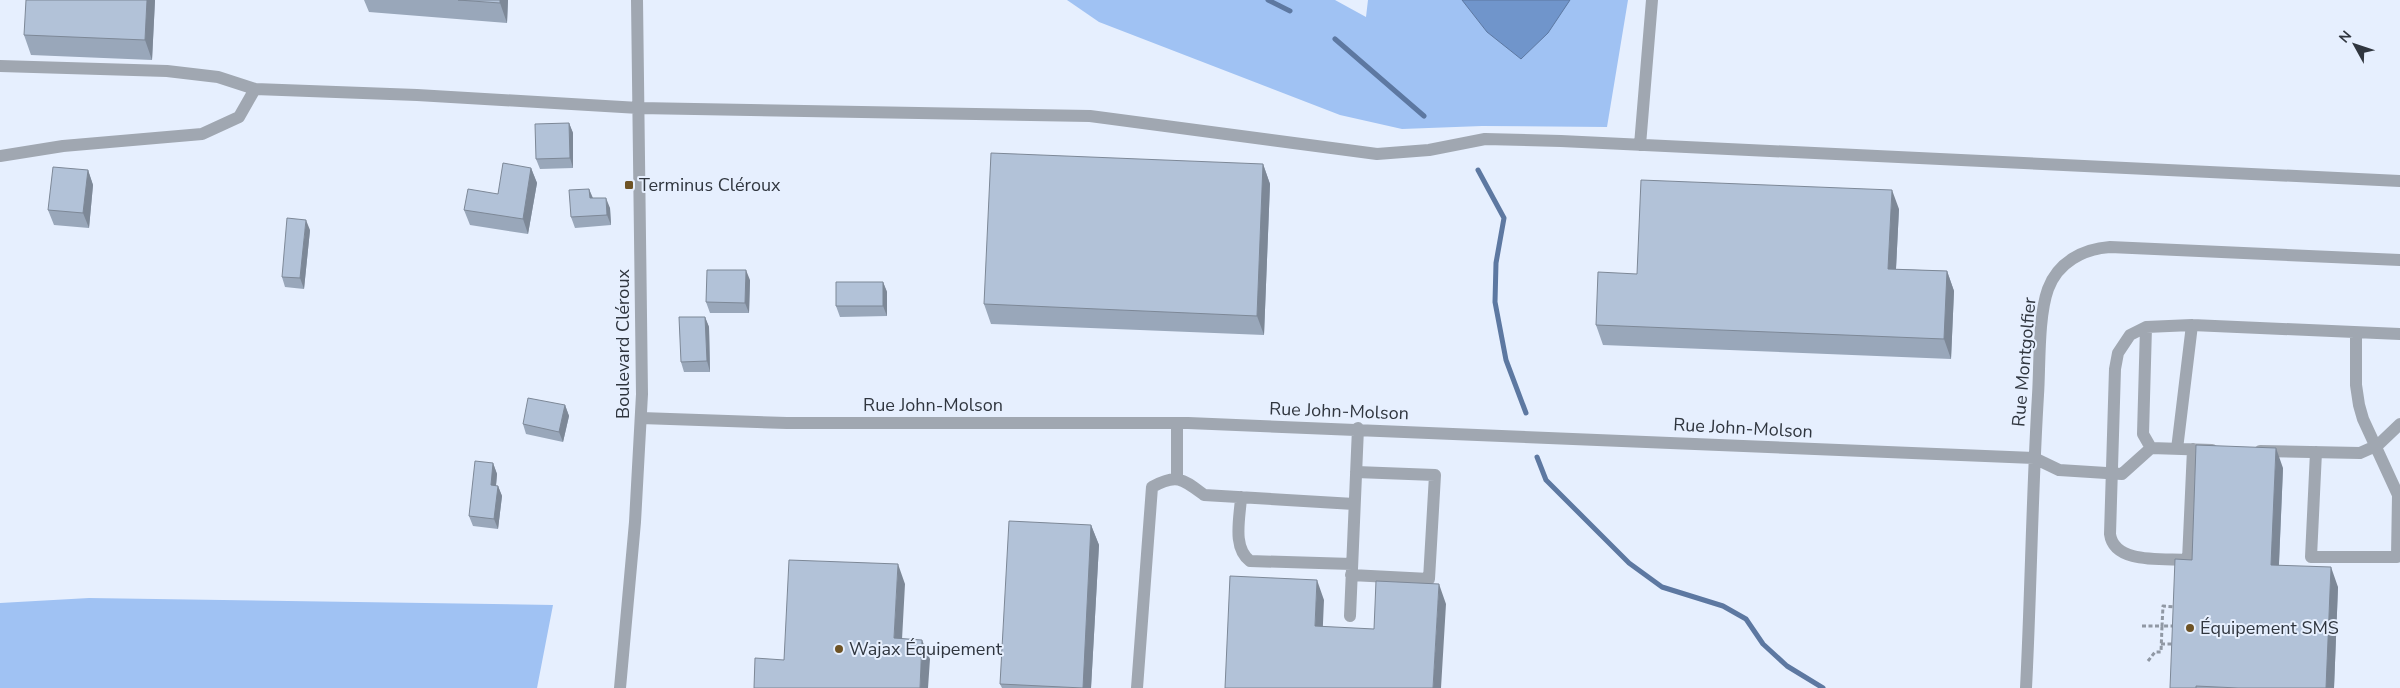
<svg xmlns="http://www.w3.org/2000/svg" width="2400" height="688" font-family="'Nunito Sans',sans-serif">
	<rect width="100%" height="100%" fill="#e6effe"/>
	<path fill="#a0c2f3" d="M1067,0H1335L1366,17L1368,0H1628L1607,127L1482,126L1402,129L1340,115L1099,22Z
		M89,598L553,605L537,688H0V603Z"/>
	<path fill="#7095cb" stroke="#5d78a1" d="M1462,0H1570L1548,33L1521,59L1487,32Z"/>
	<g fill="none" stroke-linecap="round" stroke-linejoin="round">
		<path stroke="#5d78a1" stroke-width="5" d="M1268,0L1290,11
			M1335,39L1424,116
			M1478,170L1504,218L1496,263L1495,302L1506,360L1526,413
			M1537,457L1546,480L1629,563L1662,587L1723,606L1746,619L1763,644L1787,666L1823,688"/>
		<path stroke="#9098a4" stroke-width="3" stroke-dasharray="4 2.5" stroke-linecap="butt" d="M2142,626H2162L2163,606L2175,607
			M2161,644H2174
			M2148,661L2155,652H2161L2162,626H2175"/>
		<path stroke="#a0a7b1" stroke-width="12" d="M0,66L167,71L218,77L255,89L417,95L639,108L1090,116L1377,154L1429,150L1485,139L1561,141L2400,181
			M1640,145L1652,0
			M0,156L63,146L202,134L239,117L255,89
			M2146,327L2143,434L2151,448
			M641,418L787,423H1188L2034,458L2059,470L2122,474L2151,448L2212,450
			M2177,449L2192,325
			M2193,449L2188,560C2165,558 2114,565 2110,534L2115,369L2118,353L2130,335L2146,327L2192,325L2400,334
			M2260,451L2360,453L2378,445L2400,424
			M2316,452L2311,557H2397L2398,495L2363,419L2359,405L2356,385V333
			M1177,478V423
			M1241,497C1240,518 1232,547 1250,561L1352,564
			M1351,575L1429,579L1435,475L1356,472
			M1350,616L1358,428
			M620,688L635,522L642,394L637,0
			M1137,688L1152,487C1177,473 1183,479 1204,495L1354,504
			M2026,688C2031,590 2032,493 2038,395C2040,365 2038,317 2048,289C2058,262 2083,249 2110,247L2400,260"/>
	</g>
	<path fill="#99a7ba" d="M155,0L152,60L31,55L24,35Z
		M364,0H508L507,23L369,12Z
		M569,123L573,133V168L540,169L536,159Z
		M1263,164L1270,184L1264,335L991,324L984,304Z
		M531,168L537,183L528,234L470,225L464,210L498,194Z
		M88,170L93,185L89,228L54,225L48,210Z
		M589,189L593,198L610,208L611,225L575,228L571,217Z
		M1899,209L1896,269L1947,271L1954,291L1951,359L1603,345L1596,325L1637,274Z
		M310,230L304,289L285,287L282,277Z
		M750,280L749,313H710L706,302Z
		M883,282L887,292V316L840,317L836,306Z
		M705,317L709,327L710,372H684L681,362Z
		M565,405L569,416L563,442L526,434L523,424Z
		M493,463L497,474L496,486H498L502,496L498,529L473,526L469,516Z
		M2283,468L2279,565L2338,587L2334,688H2170Z
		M1091,525L1099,545L1091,688H1002L1000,684Z"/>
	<path fill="#7d8897" d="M147,0H155L152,60L145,40Z
		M500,0H508L507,23L500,3Z
		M569,123L573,133V168L570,158Z
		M1263,164L1270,184L1264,335L1257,316Z
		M531,168L537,183L528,234L523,219Z
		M88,170L93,185L89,228L83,213Z
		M589,189L593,199L590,198Z
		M1892,190L1899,209L1895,288L1888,269Z
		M606,198L610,208L611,225L607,215Z
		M306,220L310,230L304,289L300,278Z
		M746,270L750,280L749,313L745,303Z
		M1947,271L1954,291L1951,359L1944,339Z
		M883,282L887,292V316L883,306Z
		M705,317L709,327L710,372L707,361Z
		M565,405L569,416L563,442L559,432Z
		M2276,448L2283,468L2278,585L2271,565Z
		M493,463L497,474L495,496L491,485Z
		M498,486L502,496L498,529L494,519Z
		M1091,525L1099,545L1091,688H1083Z
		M898,564L905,584L901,658L894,638Z
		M2331,567L2338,587L2334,688H2326Z
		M1317,580L1324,600L1322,646L1315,626Z
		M1439,584L1446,604L1441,688H1433Z
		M922,640L930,659L928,688H920Z"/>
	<path fill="#b2c2d8" stroke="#7d8897" d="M26,0H147L145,40L24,35Z
		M458,0H500V3Z
		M569,123L570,158L536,159L535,124Z
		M991,153L1263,164L1257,316L984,304Z
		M503,163L531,168L523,219L464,210L468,189L498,194Z
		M53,167L88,170L83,213L48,210Z
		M1641,180L1892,190L1888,269L1947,271L1944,339L1596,325L1598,272L1637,274Z
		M589,189L590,198H606L607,215L571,217L569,190Z
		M287,218L306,220L300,278L282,277Z
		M707,270H746L745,303L706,302Z
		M836,282H883V306H836Z
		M679,317H705L707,361L681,362Z
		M528,398L565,405L559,432L523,424Z
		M2196,445L2276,448L2271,565L2331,567L2326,688H2238L2196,686V688H2170L2175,559L2192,560Z
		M475,461L493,463L491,485L498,486L494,519L469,516Z
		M1009,521L1091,525L1083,688L1000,684Z
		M789,560L898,564L894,638L922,640L920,688H754L755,658L784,660Z
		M1230,576L1317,580L1315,626L1374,629L1376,581L1439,584L1433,688H1225Z"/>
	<g fill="#6e5325" stroke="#e6effe" stroke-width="2">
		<rect x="624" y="180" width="10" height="10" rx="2.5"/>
		<circle cx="2190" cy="628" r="5"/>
		<circle cx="839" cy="649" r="5"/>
	</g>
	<g text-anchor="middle" stroke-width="4" stroke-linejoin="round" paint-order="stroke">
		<g font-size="18" fill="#30363f" stroke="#e6effe" text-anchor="start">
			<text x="639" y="191">Terminus Cléroux</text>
			<text x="2200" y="634">Équipement SMS</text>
			<text x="849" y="655">Wajax Équipement</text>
		</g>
		<g font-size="18" fill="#30363f" stroke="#e6effe">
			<text transform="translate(623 344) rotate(-90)" y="6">Boulevard Cléroux</text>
			<text transform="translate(2024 362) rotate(-85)" y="6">Rue Montgolfier</text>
			<text x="933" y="411">Rue John-Molson</text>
			<text transform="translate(1339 411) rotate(2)" y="6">Rue John-Molson</text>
			<text transform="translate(1743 428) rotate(3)" y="6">Rue John-Molson</text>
		</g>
	</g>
	<g transform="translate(2355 45) rotate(310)" stroke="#e6effe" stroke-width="4" paint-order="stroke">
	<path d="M0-4L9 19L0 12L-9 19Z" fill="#30363f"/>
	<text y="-8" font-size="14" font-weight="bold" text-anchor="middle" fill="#30363f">N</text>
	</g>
</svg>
